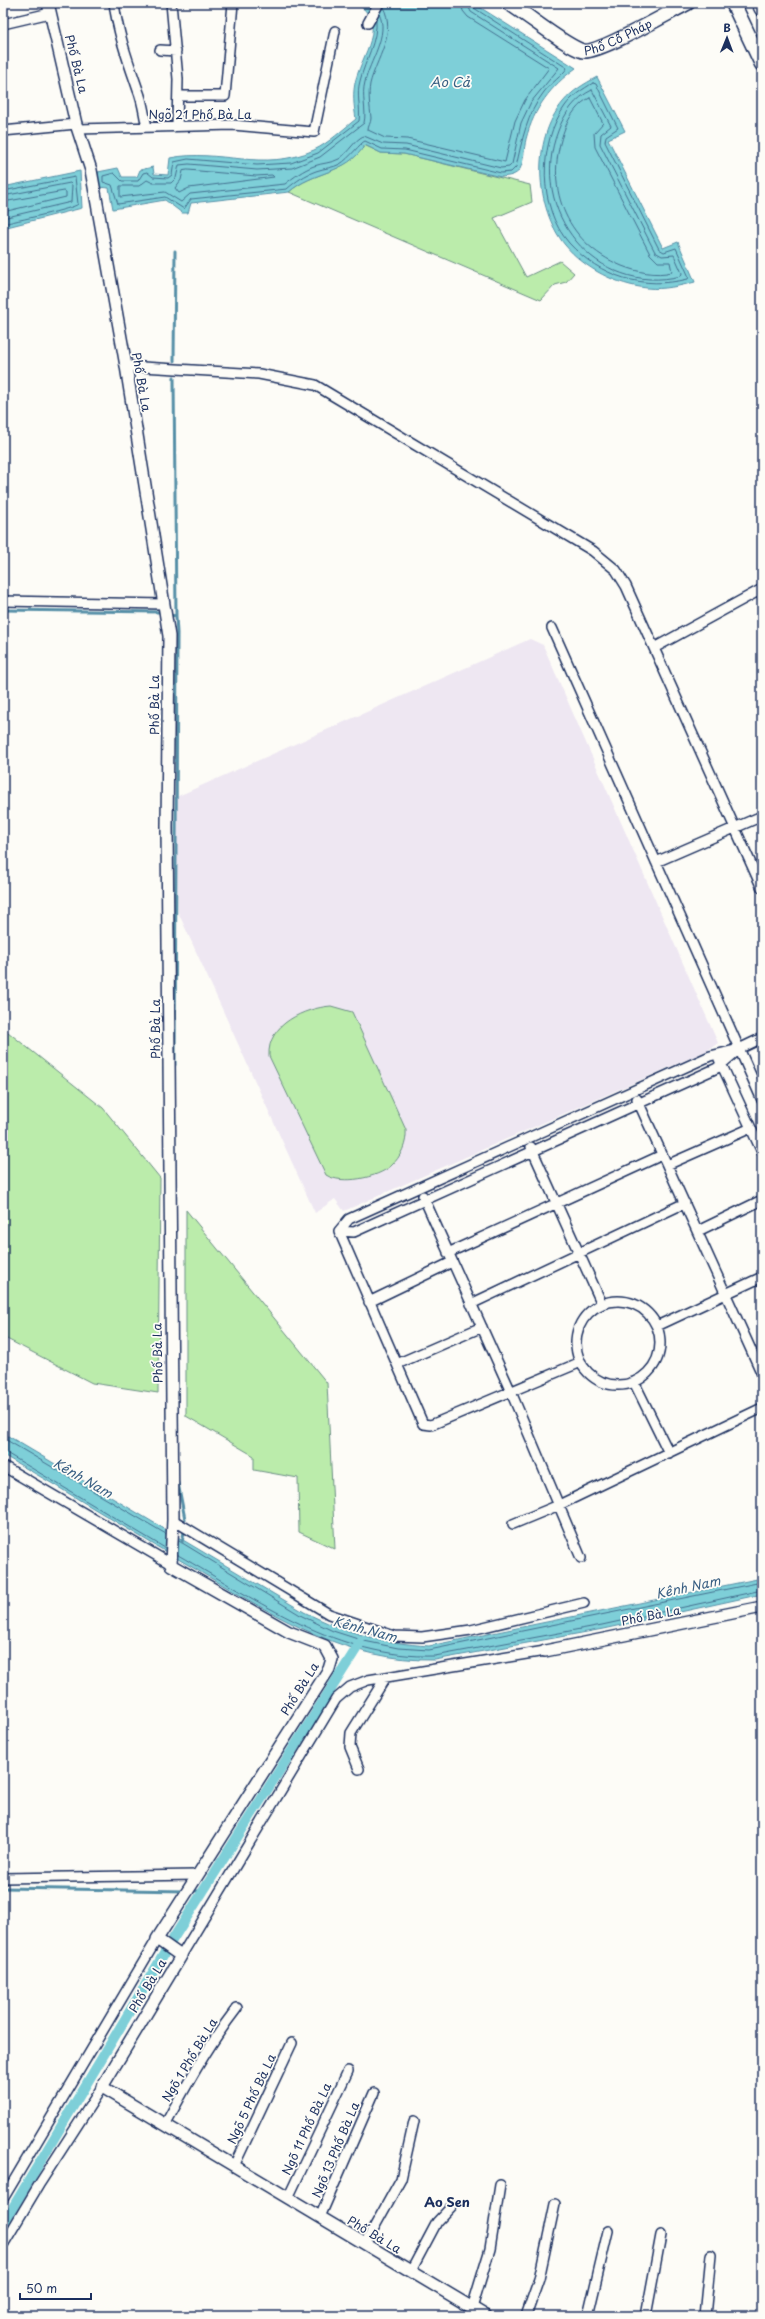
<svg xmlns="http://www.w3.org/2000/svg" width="765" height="2319" font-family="'Playpen Sans',sans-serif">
	<rect width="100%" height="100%" fill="#fdfcf7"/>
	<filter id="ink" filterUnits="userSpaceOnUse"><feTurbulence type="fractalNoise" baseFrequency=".025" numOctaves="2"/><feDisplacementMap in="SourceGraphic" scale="8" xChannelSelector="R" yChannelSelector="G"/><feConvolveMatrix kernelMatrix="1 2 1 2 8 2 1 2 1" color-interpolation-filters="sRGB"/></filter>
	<g filter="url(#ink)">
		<path fill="#eee7f2" d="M530,639L543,645L718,1043L708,1050L344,1211L335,1199L315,1213L178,912L176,797Z"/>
		<path fill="#bbecab" stroke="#6b8e84" d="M364,145L381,153L404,154L530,185L532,202L494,218L526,277L560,261L574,273L566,282L555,285L541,300L289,192C314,170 346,175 364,145Z
			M331,1006L352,1012L406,1130C407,1143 401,1157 391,1166C377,1178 342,1185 326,1175L269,1056C267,1024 305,1008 331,1006Z
			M3,1028L103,1108L160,1178L158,1393L92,1383L3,1337Z
			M186,1210L327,1383L335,1549L299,1532L298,1478L254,1470V1456L186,1416Z"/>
		<path fill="#7ecfd8" stroke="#568fa7" d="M356,3H473L576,68C551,86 534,108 526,139C524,148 524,161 520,169C516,176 508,176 501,177L404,154L381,153L365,145C346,175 314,170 289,192L191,203L188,213H182L165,200L113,209L109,188L98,187V172L118,168L122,177H137L140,170L153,167L154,174L168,175L170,158C219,148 263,173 314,150C329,143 343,129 356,119C354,106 352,93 356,79C364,51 388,23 356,3Z
			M597,77L625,131L608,139L663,248L678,242L695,282C679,286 664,290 647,288C617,285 585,269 565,245C535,208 531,140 563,102C572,91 584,84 597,77Z
			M80,171L82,208L3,228V187Z
			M3,1433L304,1612C346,1633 383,1643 429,1646L762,1578V1594L603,1629L435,1660C349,1662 281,1619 209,1577C139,1537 72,1494 3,1455Z"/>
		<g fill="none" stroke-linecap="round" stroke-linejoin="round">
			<path stroke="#436f8f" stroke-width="1" d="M383,7C397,33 376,59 370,84C368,96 370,106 371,118C371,123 368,126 368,130L385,138L407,139L505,162L515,121L525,100L549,68L468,17L463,11L461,3
				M379,14C390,34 369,62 365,82C361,96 367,110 364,123L320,157L292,168L257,170L189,164L179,165L176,178L171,183H153L147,180L139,186H120V197L165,192L181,202L190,194L285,184C294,177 303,170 314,166C322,163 332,163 339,159C348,153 356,138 364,136L383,144L406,145L501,168L509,167L512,164L521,123L531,102L559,68L471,12L467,3
				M376,19C378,41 365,60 360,81C356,95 361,107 359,121L318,153L291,163L257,165L188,159L174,162L172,175L168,178L153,177L147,172L143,173L138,181H122L114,173L103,176V182L112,185L118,204L165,197L184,209L191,199L287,189C296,181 305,175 316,171C324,168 333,168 340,164C349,159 361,142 365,141L382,149L405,150L501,173L511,172L516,167C522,140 527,114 544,92C550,84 563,75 567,68L474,8L472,3
				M593,83L596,84L618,128L606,136L605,142L659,249L664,252L676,248L689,277L688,279C644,290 600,277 569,243C538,208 538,143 565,106C572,96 583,89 593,83Z
				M592,90L611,126L601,134L600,144L655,252L662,256L674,255L682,273L681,276C596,297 527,210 558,131C564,114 575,98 592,90Z
				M590,98L603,123L594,133L595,147L650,254L658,262H670L672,272C656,276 637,272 622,266C564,242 543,185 565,128C569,117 579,102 590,98Z
				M188,170L256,176L272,175L274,177L189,188L179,193L175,188L181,180L183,171Z
				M3,191L75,177L78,204C74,209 14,221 3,224
				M3,196L70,183L72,185L71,202L3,218
				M3,202L64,191L66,192V197L3,212
				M3,1438L166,1534
				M3,1451L165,1548
				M179,1541L302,1616L333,1631L364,1641L398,1648L429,1650L762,1582
				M178,1555C258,1601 339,1659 435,1656L602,1625L762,1590"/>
			<path stroke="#568fa7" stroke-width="3" d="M174,361L175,251
				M174,377L176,616
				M3,610L160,612
				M169,615L176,616L177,633L175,1065
				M178,1483L185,1519
				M182,1542L184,1532
				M3,1888L186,1891
				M191,1891H203"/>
			<path stroke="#7ecfd8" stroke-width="10" d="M3,2224L171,1942L360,1643"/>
			<defs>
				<path id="minor" d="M114,3C118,34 128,61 138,90C143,102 144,115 147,127
					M171,3L178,79L177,126
					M368,23L379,3
					M3,24L50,13
					M160,50L176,51
					M179,96H225L233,3
					M78,129L233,125L314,132L335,31
					M3,131L76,124
					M126,366L259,374L315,385L593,551L616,570L626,586L762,888
					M3,601L164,604
					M552,628L762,1100
					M654,648L762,589
					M656,862L762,816
					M719,1059L762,1152
					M637,1099L762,1374
					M531,1147L602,1304
					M667,1165L751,1128
					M423,1196L511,1392L581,1558
					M339,1231L349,1219L710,1056L739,1049L762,1038
					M339,1231L354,1232L717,1068L738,1050
					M339,1231L423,1424L431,1425L581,1362
					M698,1231L762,1200
					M448,1253L662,1155
					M576 1343a42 42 0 1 1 84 0a42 42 0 1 1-84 0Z
					M369,1302L452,1262
					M471,1304L685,1203
					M657,1326L762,1277
					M397,1364L482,1327
					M634,1382L669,1453
					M3,1466L171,1564
					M173,1520L329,1614L394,1636L422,1637L471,1630L584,1603
					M513,1524L559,1505L762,1408
					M359,1769L350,1747L351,1733L386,1677
					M3,1878L197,1875
					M181,1956L336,1699L350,1687L368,1680L545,1651
					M165,2125C187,2084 209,2044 237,2008
					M234,2166L292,2043
					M288,2198L348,2071
					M3,2199L157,1939
					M320,2217L374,2093
					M365,2244L401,2179L414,2121
					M3,2245L40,2183L102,2087
					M411,2271L437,2222L452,2206
					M472,2308L490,2249L500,2185
					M526,2316L539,2279L555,2204
					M588,2316L608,2231
					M646,2316L661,2235
					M705,2316L711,2255"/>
				<path id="tertiary" d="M48,3L76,124L91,170L126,366L169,636L167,827L173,1520L171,1564
					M171,1565L289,1632L325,1646L332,1659L329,1669L157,1939L181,1956L102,2087L486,2316
					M545,1651L762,1607"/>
				<g id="secondary">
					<path id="s1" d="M508,3C527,14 565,46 583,51C598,54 670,12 688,3"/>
				</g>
				<path id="primary" d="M733,3L762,64
					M759,3L762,9"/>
			</defs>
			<use href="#minor" stroke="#1b2f5e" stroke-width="12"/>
			<use href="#tertiary" stroke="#1b2f5e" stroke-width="14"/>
			<use href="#secondary" stroke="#1b2f5e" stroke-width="16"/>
			<use href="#primary" stroke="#1b2f5e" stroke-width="17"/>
			<use href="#minor" stroke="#fdfcf7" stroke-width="9"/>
			<use href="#tertiary" stroke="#fdfcf7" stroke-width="11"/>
			<use href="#secondary" stroke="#fdfcf7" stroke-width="13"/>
			<use href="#primary" stroke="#fdfcf7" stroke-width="14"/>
		</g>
	</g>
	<g text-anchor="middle" stroke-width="3.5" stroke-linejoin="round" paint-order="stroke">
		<g font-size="12" fill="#1b2f5e" stroke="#fdfcf7">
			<text dy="4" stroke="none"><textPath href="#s1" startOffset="127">Phố Cổ Pháp</textPath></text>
			<text transform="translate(76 64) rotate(76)" y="4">Phố Bà La</text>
			<text x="200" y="119">Ngõ 21 Phố Bà La</text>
			<text transform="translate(141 382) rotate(80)" y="4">Phố Bà La</text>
			<text transform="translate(155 705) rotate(-90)" y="4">Phố Bà La</text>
			<text transform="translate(156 1029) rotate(-90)" y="4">Phố Bà La</text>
			<text transform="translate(158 1353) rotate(-91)" y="4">Phố Bà La</text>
			<text transform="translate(651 1616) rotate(-11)" y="4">Phố Bà La</text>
			<text transform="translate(300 1689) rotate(-58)" y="4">Phố Bà La</text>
			<text transform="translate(148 1986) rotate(-59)" y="4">Phố Bà La</text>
			<text transform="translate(190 2060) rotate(-59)" y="4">Ngõ 1 Phố Bà La</text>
			<text transform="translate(252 2099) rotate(-65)" y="4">Ngõ 5 Phố Bà La</text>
			<text transform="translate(307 2129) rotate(-65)" y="4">Ngõ 11 Phố Bà La</text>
			<text transform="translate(336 2150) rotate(-67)" y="4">Ngõ 13 Phố Bà La</text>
			<text transform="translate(374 2235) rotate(31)" y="4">Phố Bà La</text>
		</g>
		<g font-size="13" font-style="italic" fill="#395f83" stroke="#fdfcf7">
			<text x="450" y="87">Ao Cả</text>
			<text transform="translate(83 1478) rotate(30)" y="5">Kênh Nam</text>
			<text transform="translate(688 1587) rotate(-12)" y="5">Kênh Nam</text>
			<text transform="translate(365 1629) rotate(15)" y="5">Kênh Nam</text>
		</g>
		<g font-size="13" font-weight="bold" fill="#1b2f5e" stroke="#fdfcf7">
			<text x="447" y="2207">Ao Sen</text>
		</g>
	</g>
	<rect width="765" height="2319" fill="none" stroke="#fdfcf7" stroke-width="16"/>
	<rect x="8" y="8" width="749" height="2303" fill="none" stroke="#1b2f5e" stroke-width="1.5" filter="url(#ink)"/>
	<g transform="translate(727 38) rotate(1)" stroke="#fdfcf7" stroke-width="3" paint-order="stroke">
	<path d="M0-3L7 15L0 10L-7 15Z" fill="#1b2f5e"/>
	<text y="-6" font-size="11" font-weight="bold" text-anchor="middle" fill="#1b2f5e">B</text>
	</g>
	<path d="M20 2293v6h71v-6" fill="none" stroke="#1b2f5e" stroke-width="2"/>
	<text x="26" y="2293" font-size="12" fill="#1b2f5e" stroke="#fdfcf7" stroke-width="3" paint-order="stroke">50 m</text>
</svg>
